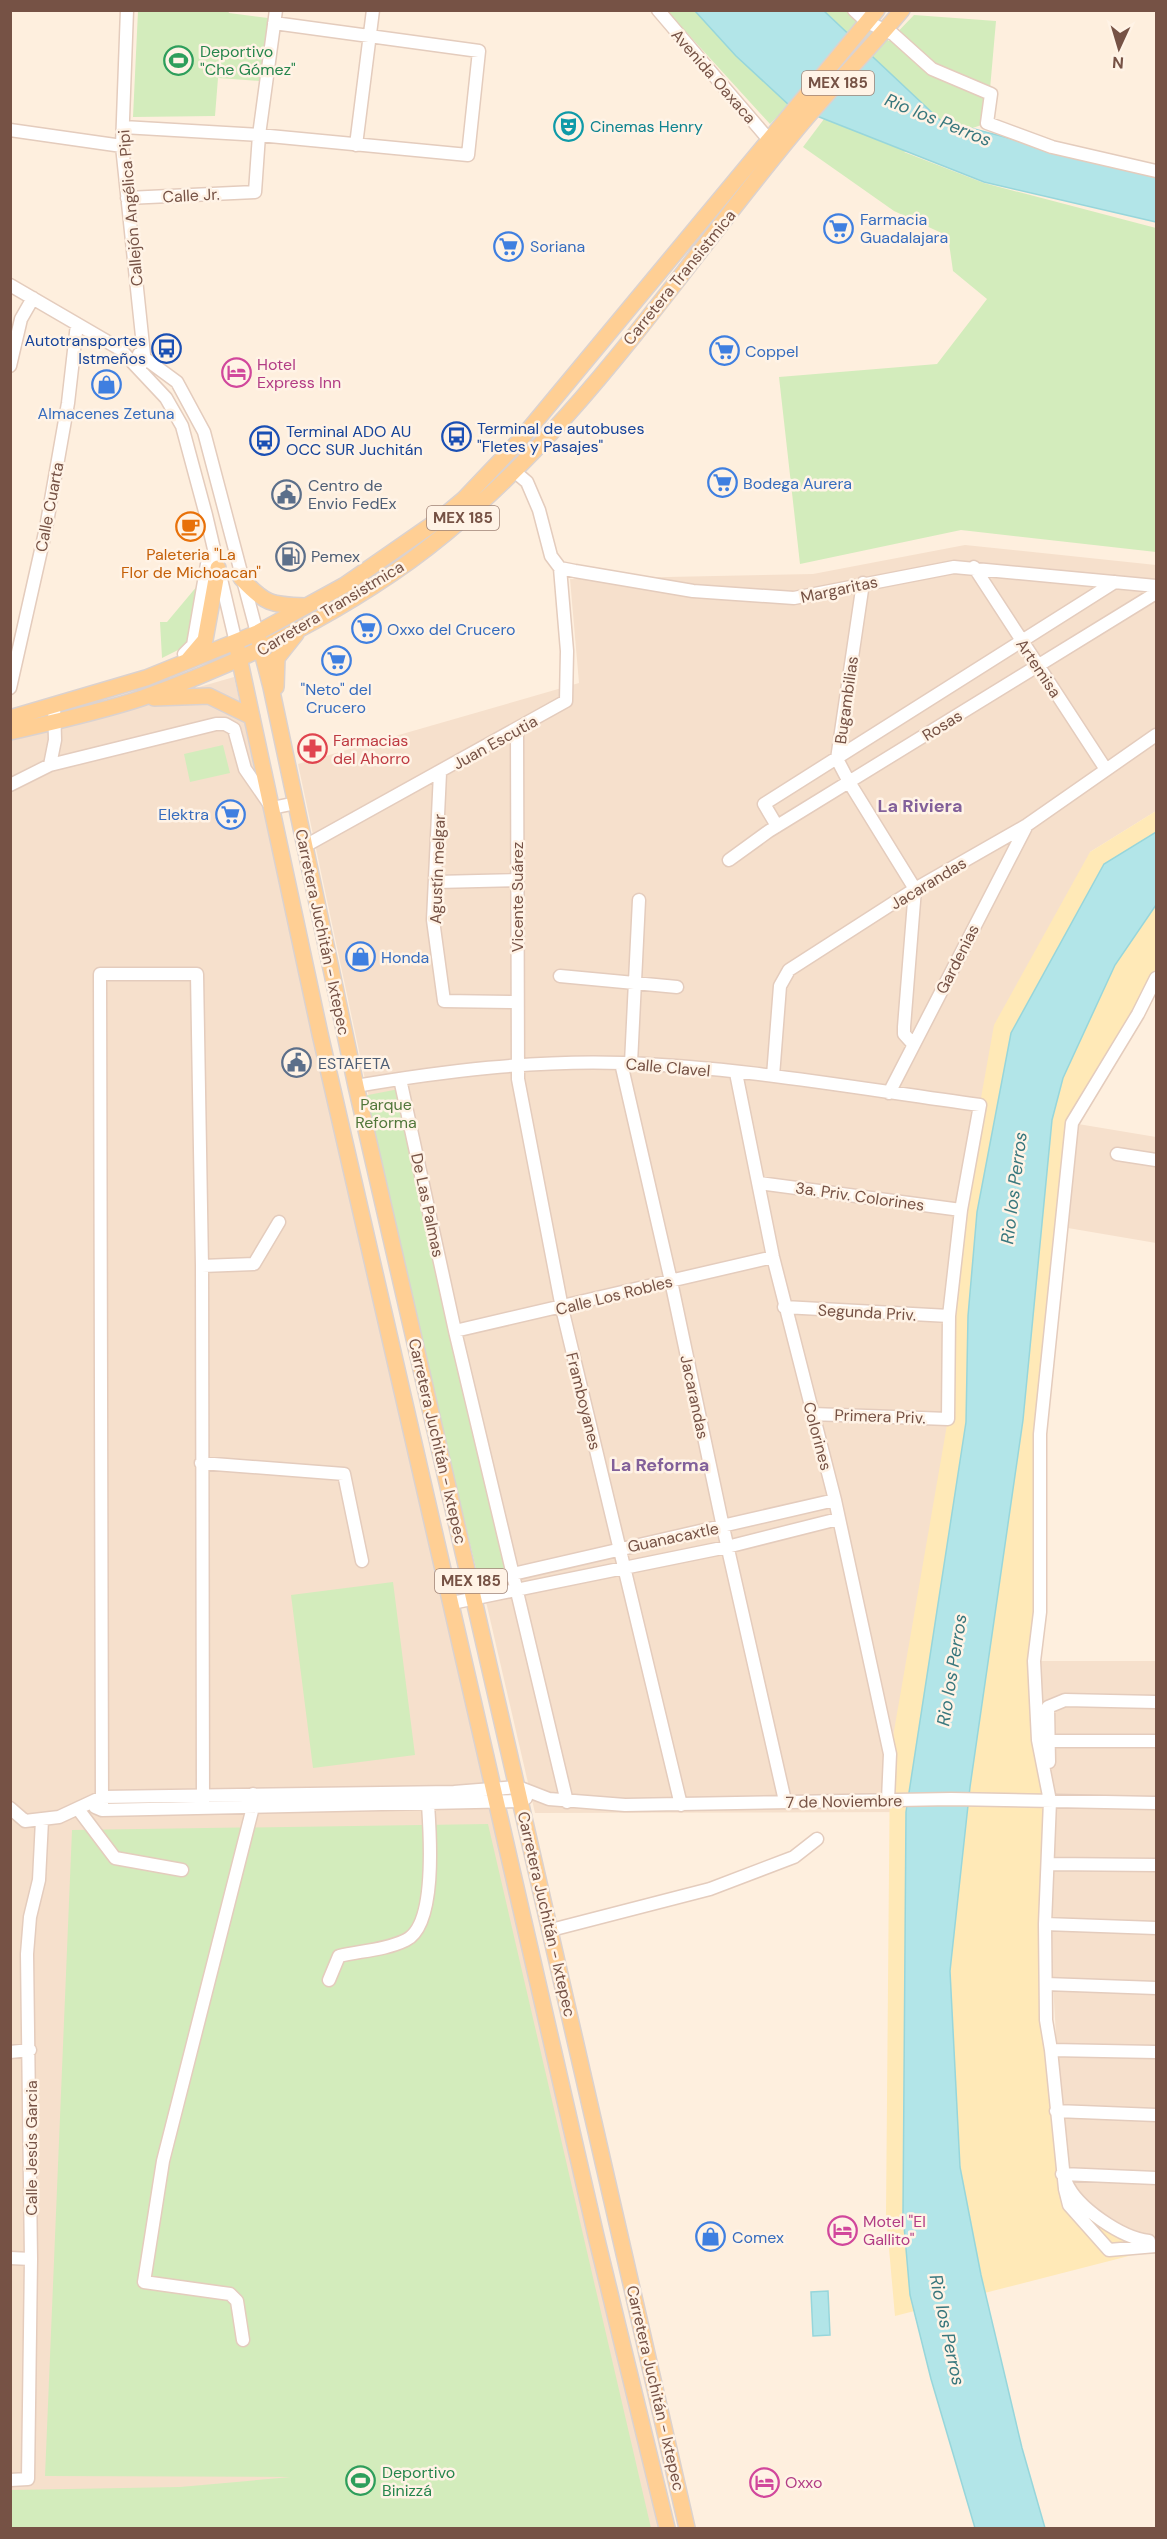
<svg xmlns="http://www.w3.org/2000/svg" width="1167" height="2539" font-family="'DM Sans',sans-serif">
	<rect width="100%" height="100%" fill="#feefde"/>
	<path fill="#f6e0cc" d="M965,545L1156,565V811L1090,852L922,1812L535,1813L366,1084L298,764L579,683L570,579L813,574Z
		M234,677L660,2528H11V741Z
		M1072,1123L1156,1137V1243L1062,1227Z
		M1034,1661H1156V2254L1109,2250L1065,2189Z"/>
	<path fill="#d3ecbc" d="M138,11H228L229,13L268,18L260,81L218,78L215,116L133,117Z
		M667,11H849L889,41L914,15L996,21L987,123L904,152L984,183L1156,228V552L961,530L800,564L779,377L937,364L987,299L953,271L948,236L894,211L803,147L824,119L790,104L770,124Z
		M203,579L192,643L162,658L160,622H167Z
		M223,745L230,773L190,782L184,754Z
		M399,1089L505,1570L477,1573L363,1096Z
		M393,1582L415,1755L313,1768L291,1595Z
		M488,1824L651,2528H11L10,2490L180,2487L291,2477L45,2476L72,1830Z"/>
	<path fill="#ffe9b7" d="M1156,811V978L1072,1123L1040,1434L1034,1661L1050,1801L1045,1924L1062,2174L1100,2220L1156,2249L895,2316L886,2215L890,1754L948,1419L961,1210L994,1025L1090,852Z"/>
	<path fill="#b2e5e8" stroke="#97d6db" stroke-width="1.5" d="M695,11H824L940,120L1156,177V222L984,182L789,105L736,56Z
		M1156,832V905L1115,965L1063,1078L1052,1120L1023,1420L970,1787L950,1971L960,2167L981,2275L1022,2448L1045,2528H975L931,2379L910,2295L903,2214L906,1812L966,1422L968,1316L977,1212L1011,1033L1104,864Z
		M828,2291L830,2335L813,2336L811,2292Z"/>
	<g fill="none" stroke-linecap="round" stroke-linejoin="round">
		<defs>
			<path id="minor" d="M127,10L122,146L144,355L140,368
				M658,10L770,141
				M854,10L867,22L893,34L932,69L991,94L987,123L1052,147L1156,171
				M123,127L259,135L468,155L479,51L274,23
				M10,130L122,146
				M356,145L373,10
				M127,198L255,192L259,135L276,10
				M10,285L120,349L166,398L182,426L206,515L236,643
				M139,354L177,382L204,432L257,633
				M10,366L21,319L33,298
				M514,471L527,482L539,510L551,556L560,568L575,571L693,591L794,598L954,567L1156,586
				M974,567L1105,768
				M863,583L837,759L849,782L915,889L904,1027V1034L913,1044
				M184,654L193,645L207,564
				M10,688L46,528L68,403L77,324
				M517,731L518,1079L562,1308L681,1805
				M50,765L216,724H225L234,729L245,769L272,808L296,803
				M440,773L433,920L444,1001L517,1002
				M10,785L50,765L55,740L54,704
				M777,826L764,804L1115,582
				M305,846L566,701L567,651L560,568
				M729,860L769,831L1156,593
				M436,882L517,880
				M560,976L677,987
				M1156,978L1138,1014L1072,1123L1040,1434V1612L1034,1661L1038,1740L1050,1801L1045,1924L1046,2020L1051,2050L1065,2189L1069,2205L1109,2250L1156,2246
				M621,1063L671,1281L723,1527L785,1801
				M631,1063L639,900
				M736,1073L773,1257L835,1500L890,1754L888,1800
				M773,1076L780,986L789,970L915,889L1027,825L1156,735
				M400,1079L455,1331L567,1802
				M356,1086C444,1071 533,1060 623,1063C742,1067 861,1089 980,1105L961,1210L949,1316L948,1419L812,1414
				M889,1093L1027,825
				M1117,1154L1156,1160
				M759,1183L961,1210
				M202,1266L254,1264L279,1222
				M784,1307L949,1316
				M455,1331L773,1257
				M201,1463L344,1474L362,1561
				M448,1589L835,1500
				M452,1603L727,1547L838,1519
				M1048,1741H1156
				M1049,1762L1048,1707L1065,1700L1156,1702
				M95,1807L102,1810L521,1801L526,1798
				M10,1808L25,1821L59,1817L102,1797L454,1792L518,1787L549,1799L625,1805L951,1799L1156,1803
				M78,1809L115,1858L182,1870
				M102,1810L100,974H197L202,1266L203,1808
				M1049,1864L1156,1865
				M1045,1924L1156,1928
				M551,1930L710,1889L794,1857L817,1839
				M329,1980L339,1956C360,1951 386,1950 406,1940C437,1925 430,1834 428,1804
				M1046,1984L1156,1988
				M1051,2050L1156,2052
				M10,2052L30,2050
				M1056,2111L1156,2115
				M1062,2174L1156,2178
				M1066,2182C1077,2208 1122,2238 1149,2241
				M10,2258L31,2259
				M243,2340L237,2301L230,2294L144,2282L163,2161L253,1807V1794
				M10,2480L28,2479L31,2259L27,1954L30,1917L39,1880L42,1820"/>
			<path id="major" d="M241,578C265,604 271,605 305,606
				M257,633L271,687L356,1086L687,2528
				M236,643L320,1034L596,2236L667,2528
				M188,660L205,640L218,568
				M276,687L277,658L296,634
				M154,698L209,696L252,717
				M10,718L146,678L257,633L345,585L440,519L464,499L520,440L877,10
				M10,732C54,722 100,712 142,698C237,664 328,620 410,561C566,447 671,281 792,135C827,92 866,53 902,10"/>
		</defs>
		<use href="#minor" stroke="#e4ccbd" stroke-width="15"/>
		<use href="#major" stroke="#dbd2cf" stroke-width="18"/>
		<use href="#minor" stroke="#fff" stroke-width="12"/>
		<use href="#major" stroke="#ffcf94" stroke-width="15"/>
	</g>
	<defs>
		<symbol id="stadium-ring" viewBox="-11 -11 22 22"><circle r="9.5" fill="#fff3e6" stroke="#2e9e5b" stroke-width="1.5"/><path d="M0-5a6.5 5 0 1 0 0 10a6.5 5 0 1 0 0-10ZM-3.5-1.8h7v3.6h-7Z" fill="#2e9e5b"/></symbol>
		<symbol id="theatre-ring" viewBox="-11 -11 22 22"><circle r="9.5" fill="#fff3e6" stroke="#0f9aa8" stroke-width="1.5"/><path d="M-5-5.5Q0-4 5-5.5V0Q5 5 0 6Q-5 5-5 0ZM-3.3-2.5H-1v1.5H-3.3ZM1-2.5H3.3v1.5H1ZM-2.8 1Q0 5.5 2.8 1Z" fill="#0f9aa8"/></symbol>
		<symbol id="supermarket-ring" viewBox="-11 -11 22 22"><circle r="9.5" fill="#fff3e6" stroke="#3f7fe0" stroke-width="1.5"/><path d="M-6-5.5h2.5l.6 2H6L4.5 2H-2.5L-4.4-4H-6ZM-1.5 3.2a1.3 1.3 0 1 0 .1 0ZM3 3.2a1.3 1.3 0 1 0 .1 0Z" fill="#3f7fe0"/></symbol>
		<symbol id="bus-ring" viewBox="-11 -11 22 22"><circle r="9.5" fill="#fff3e6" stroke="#1a4fb4" stroke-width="1.5"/><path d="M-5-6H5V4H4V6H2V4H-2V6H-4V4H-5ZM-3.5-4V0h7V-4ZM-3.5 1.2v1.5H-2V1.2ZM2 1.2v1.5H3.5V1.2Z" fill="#1a4fb4"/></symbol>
		<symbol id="hotel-ring" viewBox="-11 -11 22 22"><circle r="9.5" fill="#fff3e6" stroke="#d1479c" stroke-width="1.5"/><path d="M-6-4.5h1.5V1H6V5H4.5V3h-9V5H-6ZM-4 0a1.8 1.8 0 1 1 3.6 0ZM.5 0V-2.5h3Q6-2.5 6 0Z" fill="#d1479c"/></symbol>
		<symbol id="shop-ring" viewBox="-11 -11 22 22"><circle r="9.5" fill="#fff3e6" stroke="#3f7fe0" stroke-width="1.5"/><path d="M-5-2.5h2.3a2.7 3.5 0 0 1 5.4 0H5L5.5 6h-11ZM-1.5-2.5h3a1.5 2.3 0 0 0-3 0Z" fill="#3f7fe0"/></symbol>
		<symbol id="civic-ring" viewBox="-11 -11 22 22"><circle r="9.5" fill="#fff3e6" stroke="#5c6f8a" stroke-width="1.5"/><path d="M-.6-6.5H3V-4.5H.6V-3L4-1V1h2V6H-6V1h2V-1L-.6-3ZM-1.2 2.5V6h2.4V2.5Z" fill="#5c6f8a"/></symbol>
		<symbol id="cafe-ring" viewBox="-11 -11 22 22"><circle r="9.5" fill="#fff3e6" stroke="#e8710a" stroke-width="1.5"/><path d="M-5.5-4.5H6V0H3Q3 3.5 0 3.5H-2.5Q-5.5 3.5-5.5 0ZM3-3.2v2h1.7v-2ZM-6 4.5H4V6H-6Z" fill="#e8710a"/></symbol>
		<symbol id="fuel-ring" viewBox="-11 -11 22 22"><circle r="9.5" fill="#fff3e6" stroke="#5c6f8a" stroke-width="1.5"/><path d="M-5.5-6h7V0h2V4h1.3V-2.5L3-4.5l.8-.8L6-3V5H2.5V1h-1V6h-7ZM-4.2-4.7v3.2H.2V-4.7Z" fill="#5c6f8a"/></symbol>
		<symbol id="pharmacy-ring" viewBox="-11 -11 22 22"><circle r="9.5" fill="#fff3e6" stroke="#e0444e" stroke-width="1.5"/><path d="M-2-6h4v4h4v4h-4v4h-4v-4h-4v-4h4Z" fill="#e0444e"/></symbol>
	</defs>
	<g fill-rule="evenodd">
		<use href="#stadium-ring" x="162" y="44" width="33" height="33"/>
		<use href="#theatre-ring" x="552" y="110" width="33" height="33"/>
		<use href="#supermarket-ring" x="822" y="212" width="33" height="33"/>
		<use href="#supermarket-ring" x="492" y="230" width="33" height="33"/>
		<use href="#bus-ring" x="150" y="332" width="33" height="33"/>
		<use href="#supermarket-ring" x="708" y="334" width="33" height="33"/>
		<use href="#hotel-ring" x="220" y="356" width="33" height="33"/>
		<use href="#shop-ring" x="90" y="368" width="33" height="33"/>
		<use href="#bus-ring" x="440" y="420" width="33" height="33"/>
		<use href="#bus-ring" x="248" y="424" width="33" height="33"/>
		<use href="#supermarket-ring" x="706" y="466" width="33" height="33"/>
		<use href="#civic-ring" x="270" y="478" width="33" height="33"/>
		<use href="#cafe-ring" x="174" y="510" width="33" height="33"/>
		<use href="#fuel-ring" x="274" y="540" width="33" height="33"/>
		<use href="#supermarket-ring" x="350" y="612" width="33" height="33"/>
		<use href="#supermarket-ring" x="320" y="644" width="33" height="33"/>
		<use href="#pharmacy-ring" x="296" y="732" width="33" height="33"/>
		<use href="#supermarket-ring" x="214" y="798" width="33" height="33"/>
		<use href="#shop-ring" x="344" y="940" width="33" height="33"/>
		<use href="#civic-ring" x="280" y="1046" width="33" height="33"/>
		<use href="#hotel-ring" x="826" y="2214" width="33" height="33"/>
		<use href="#shop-ring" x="694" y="2220" width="33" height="33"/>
		<use href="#stadium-ring" x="344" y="2464" width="33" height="33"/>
		<use href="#hotel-ring" x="748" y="2466" width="33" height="33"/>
	</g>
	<g text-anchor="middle" stroke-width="5" stroke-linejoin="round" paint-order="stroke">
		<g fill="#fff3e6" stroke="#9f8275" stroke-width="1.5">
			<rect x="802" y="71" width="72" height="24" rx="4.5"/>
			<rect x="427" y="506" width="72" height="24" rx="4.5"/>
			<rect x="435" y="1569" width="72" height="24" rx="4.5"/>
		</g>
		<g font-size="15" font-weight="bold" fill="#765245">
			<text x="838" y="88">MEX 185</text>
			<text x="463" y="523">MEX 185</text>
			<text x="471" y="1586">MEX 185</text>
		</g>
		<g font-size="16" fill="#27864d" stroke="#fff3e6" text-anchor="start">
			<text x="200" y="57">Deportivo<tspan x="200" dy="18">"Che Gómez"</tspan></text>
			<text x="382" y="2478">Deportivo<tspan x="382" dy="18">Binizzá</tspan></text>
		</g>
		<g font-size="16" fill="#765245" stroke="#fff3e6">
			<text transform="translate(714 76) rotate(49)" y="6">Avenida Oaxaca</text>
			<text transform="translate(191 195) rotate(-3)" y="6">Calle Jr.</text>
			<text transform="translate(130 208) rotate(-95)" y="6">Callejón Angélica Pipi</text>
			<text transform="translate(679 277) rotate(-51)" y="6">Carretera Transistmica</text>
			<text transform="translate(49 507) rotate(-79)" y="6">Calle Cuarta</text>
			<text transform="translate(839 589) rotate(-12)" y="6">Margaritas</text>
			<text transform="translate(330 608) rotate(-31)" y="6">Carretera Transistmica</text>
			<text transform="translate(1039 668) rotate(56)" y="6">Artemisa</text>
			<text transform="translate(846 700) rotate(-82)" y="6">Bugambilias</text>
			<text transform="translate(942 725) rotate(-32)" y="6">Rosas</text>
			<text transform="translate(495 742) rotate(-29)" y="6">Juan Escutia</text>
			<text transform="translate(437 869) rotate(-88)" y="6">Agustín melgar</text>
			<text transform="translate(928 883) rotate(-31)" y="6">Jacarandas</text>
			<text transform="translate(517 897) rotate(-90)" y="6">Vicente Suárez</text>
			<text transform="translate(323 932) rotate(78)" y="6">Carretera Juchitán - Ixtepec</text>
			<text transform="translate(957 959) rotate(-63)" y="6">Gardenias</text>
			<text transform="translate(668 1067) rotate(5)" y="6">Calle Clavel</text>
			<text transform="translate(860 1196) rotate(8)" y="6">3a. Priv. Colorines</text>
			<text transform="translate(428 1205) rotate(78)" y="6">De Las Palmas</text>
			<text transform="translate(614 1295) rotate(-14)" y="6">Calle Los Robles</text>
			<text transform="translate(867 1312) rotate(3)" y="6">Segunda Priv.</text>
			<text transform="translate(695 1397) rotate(78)" y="6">Jacarandas</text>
			<text transform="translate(584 1401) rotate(76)" y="6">Framboyanes</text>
			<text transform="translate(880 1416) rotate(2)" y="6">Primera Priv.</text>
			<text transform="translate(818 1436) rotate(75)" y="6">Colorines</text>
			<text transform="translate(438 1441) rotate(77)" y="6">Carretera Juchitán - Ixtepec</text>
			<text transform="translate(673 1537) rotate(-12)" y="6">Guanacaxtle</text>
			<text transform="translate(844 1801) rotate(-1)" y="6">7 de Noviembre</text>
			<text transform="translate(547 1914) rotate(77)" y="6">Carretera Juchitán - Ixtepec</text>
			<text transform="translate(31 2148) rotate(-90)" y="6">Calle Jesús Garcia</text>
			<text transform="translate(656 2388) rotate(77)" y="6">Carretera Juchitán - Ixtepec</text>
		</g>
		<g font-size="16" fill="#0d838f" stroke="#fff3e6" text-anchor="start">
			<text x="590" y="132">Cinemas Henry</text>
		</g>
		<g font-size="16" fill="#366cbe" stroke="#fff3e6" text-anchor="start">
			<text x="860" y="225">Farmacia<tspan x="860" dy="18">Guadalajara</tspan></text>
			<text x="530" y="252">Soriana</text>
			<text x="745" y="357">Coppel</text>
			<text x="106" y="419" text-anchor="middle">Almacenes Zetuna</text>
			<text x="743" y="489">Bodega Aurera</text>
			<text x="387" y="635">Oxxo del Crucero</text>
			<text x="336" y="695" text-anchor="middle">"Neto" del<tspan x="336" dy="18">Crucero</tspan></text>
			<text x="209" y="820" text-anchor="end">Elektra</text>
			<text x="381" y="963">Honda</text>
			<text x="732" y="2243">Comex</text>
		</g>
		<g font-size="16" fill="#164399" stroke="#fff3e6" text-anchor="start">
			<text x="146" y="346" text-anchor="end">Autotransportes<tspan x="146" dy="18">Istmeños</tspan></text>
			<text x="477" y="434">Terminal de autobuses<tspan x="477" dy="18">"Fletes y Pasajes"</tspan></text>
			<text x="286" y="437">Terminal ADO AU<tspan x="286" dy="18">OCC SUR Juchitán</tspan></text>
		</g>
		<g font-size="16" fill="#b23c85" stroke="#fff3e6" text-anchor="start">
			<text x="257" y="370">Hotel<tspan x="257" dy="18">Express Inn</tspan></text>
			<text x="863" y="2227">Motel "El<tspan x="863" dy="18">Gallito"</tspan></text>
			<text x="785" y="2488">Oxxo</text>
		</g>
		<g font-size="16" fill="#4e5e75" stroke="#fff3e6" text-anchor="start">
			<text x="308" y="491">Centro de<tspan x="308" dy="18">Envio FedEx</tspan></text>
			<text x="311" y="562">Pemex</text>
			<text x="318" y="1069">ESTAFETA</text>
		</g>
		<g font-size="16" fill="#c56008" stroke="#fff3e6">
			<text x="191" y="560">Paleteria "La<tspan x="191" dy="18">Flor de Michoacan"</tspan></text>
		</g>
		<g font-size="16" fill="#be3a42" stroke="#fff3e6" text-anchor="start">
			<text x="333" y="746">Farmacias<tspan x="333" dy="18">del Ahorro</tspan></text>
		</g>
		<g font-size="16" fill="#51773a" stroke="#fff3e6">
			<text x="386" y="1110">Parque<tspan x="386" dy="18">Reforma</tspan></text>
		</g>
		<g font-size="18" font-style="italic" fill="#38777d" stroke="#fff3e6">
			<text transform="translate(938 120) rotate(22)" y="6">Rio los Perros</text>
			<text transform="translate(1014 1188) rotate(-83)" y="6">Rio los Perros</text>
			<text transform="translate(952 1670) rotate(-81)" y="6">Rio los Perros</text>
			<text transform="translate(947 2330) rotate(78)" y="6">Rio los Perros</text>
		</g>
		<g font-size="18" font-weight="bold" fill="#82609a" stroke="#fff3e6">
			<text x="920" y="812">La Riviera</text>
			<text x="660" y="1471">La Reforma</text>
		</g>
	</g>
	<rect width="1167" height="2539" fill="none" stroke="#765245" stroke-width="24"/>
	<g transform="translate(1119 48) rotate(184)" stroke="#fff3e6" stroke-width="4.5" paint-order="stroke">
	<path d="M0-4.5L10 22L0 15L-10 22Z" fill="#765245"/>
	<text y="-9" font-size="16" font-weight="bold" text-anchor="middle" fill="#765245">N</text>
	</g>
</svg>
